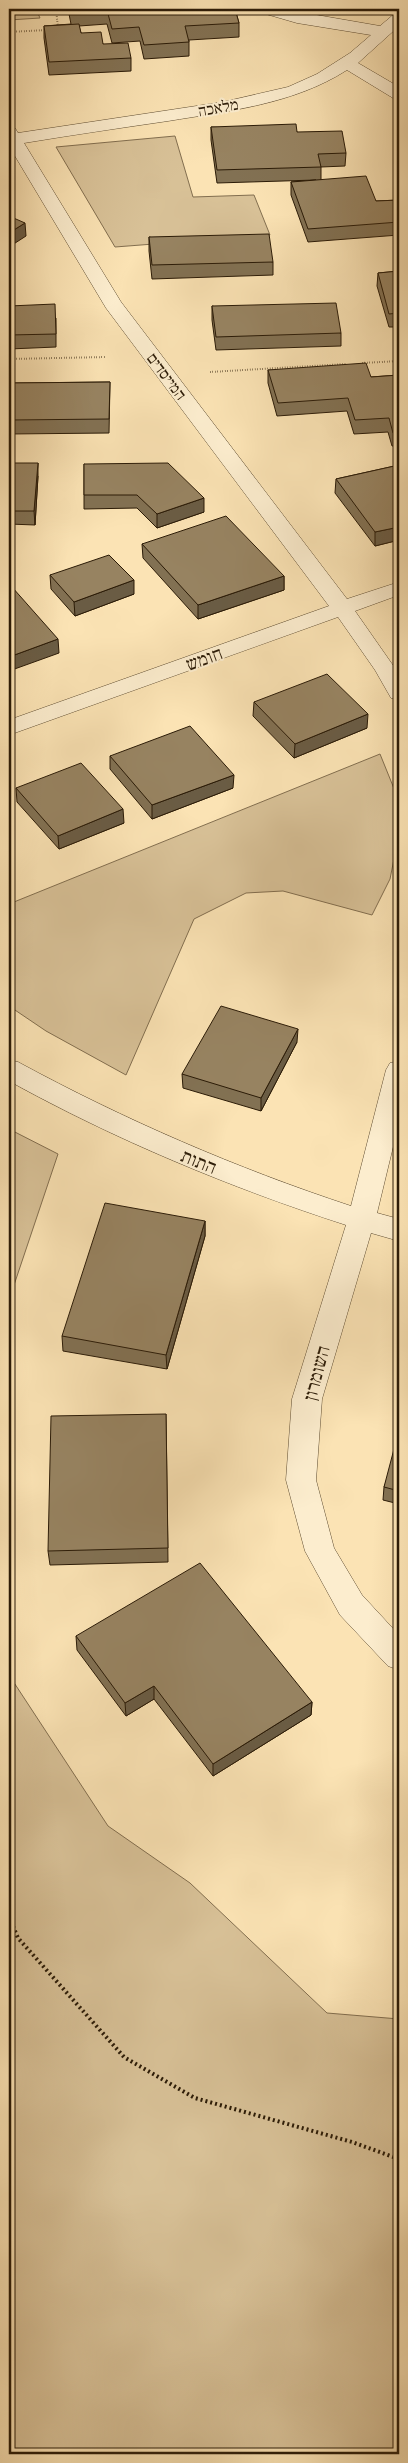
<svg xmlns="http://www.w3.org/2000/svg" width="408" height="2463" font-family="'Sorts Mill Goudy','Frank Ruhl Libre',serif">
	<rect width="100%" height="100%" fill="#fbe3b4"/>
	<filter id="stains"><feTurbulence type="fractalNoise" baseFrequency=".004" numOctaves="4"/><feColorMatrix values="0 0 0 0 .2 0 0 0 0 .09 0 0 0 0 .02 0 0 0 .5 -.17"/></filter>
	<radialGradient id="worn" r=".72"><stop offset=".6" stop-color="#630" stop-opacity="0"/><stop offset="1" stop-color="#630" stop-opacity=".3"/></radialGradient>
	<path fill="#d8c197" stroke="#826e4f" d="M9,9H36L40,18L9,20Z
		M175,136L193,197L254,195L270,235L115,247L56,147Z
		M380,754L397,796L398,839L390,879L372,915L283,891L246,893L194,919L126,1075L46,1031L9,1006V904Z
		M9,1129L58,1154L9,1300Z
		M9,1675L108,1826L190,1883L327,2013L399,2019V2454H9Z"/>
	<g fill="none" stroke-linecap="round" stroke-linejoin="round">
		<defs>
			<path id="minor" d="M257,9H282L380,26L393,15L399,13V26L358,63L399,87V99L393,98L347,70C294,104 229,111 168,121C120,128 72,135 24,143L121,302L347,599L399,582V595L355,611L399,674V700L391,698L375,670L338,617L9,735V720L329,606L106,308L9,146V127L15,128L18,133L223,102L288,87L317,74L350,53L371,35L297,23L259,12Z
				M9,1060L18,1062C125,1120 236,1168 351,1206L386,1070L390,1063L399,1061V1122L377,1213L399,1219V1241L371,1233L322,1399L316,1480L334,1548L362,1595L399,1635V1670L388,1666L340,1615L305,1551L286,1480L292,1399L346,1225C229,1187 116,1140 9,1081Z"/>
		</defs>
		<use href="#minor" stroke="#5f4d32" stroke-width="1"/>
		<path stroke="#2b1b07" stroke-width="2" stroke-dasharray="0.5 2" stroke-linecap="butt" d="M56,9L58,28
			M9,32L46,30
			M9,359L106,357
			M362,363L399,361
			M210,372L346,364"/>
		<path stroke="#2b1b07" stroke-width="4" stroke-dasharray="2 3" stroke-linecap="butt" d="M9,1917L18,1938L124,2057L195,2098L352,2142L399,2159"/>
		<use href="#minor" fill="#fcedce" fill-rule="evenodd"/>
	</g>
	<path fill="#827153" stroke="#2b1b07" d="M68,9H235L239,23V37L189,40V56L144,59L140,41L112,43L107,24L79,26L81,33L131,58V71L49,75L44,38V26L71,24Z
		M211,127L297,132L346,153L345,166L321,167V180L376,201L399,200V235L308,242L291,195V182L316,180L217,183L211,140Z
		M149,237L273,262V275L152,279L149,251Z
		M399,271V327H389L377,286L378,273Z
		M9,306L56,318V347L9,349Z
		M212,306L341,333V346L216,350L212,320Z
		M268,370L371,377L399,375V446H392L388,432L354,434L347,411L277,416L268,383Z
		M110,382L109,433L9,434V383Z
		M9,463L38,476L35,525L9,524Z
		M84,464L204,512L157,528L137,508L84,509Z
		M399,465V540L375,546L335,493L336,479Z
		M142,544L284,576V590L198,619L143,558Z
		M50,575L134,594L75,616L51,589Z
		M254,702L367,728L294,758L253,716Z
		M110,756L233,788L152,819L110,769Z
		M16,788L124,823L59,849L17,802Z
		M297,1042L261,1111L183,1088L182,1074Z
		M205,1221V1236L167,1369L63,1351L62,1336Z
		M399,1395V1410H397Z
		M166,1414L168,1562L50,1565L48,1551Z
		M399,1450V1504L383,1500L384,1487Z
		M76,1636L312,1702L311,1715L213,1776L154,1699L126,1716L77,1650Z"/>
	<path fill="#6a5c44" stroke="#2b1b07" d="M25,223L26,236L9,247V233Z
		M38,463V476L35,525L34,511Z
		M204,498V512L157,528V514Z
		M399,527V540L375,546V532Z
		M284,576V590L198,619V605Z
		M134,580V594L75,616L74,602Z
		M58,639L59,653L9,671V657Z
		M368,714L367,728L294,758L295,744Z
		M234,775L233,788L152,819V805Z
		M123,809L124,823L59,849L58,836Z
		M298,1029L297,1042L261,1111V1098Z
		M205,1221V1236L167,1369L166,1355Z
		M154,1686V1699L126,1716L125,1703Z
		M312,1702L311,1715L213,1776V1764Z"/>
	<path fill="#978361" stroke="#2b1b07" d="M71,9H235L239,23L185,26L189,42L144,45L139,27L112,29L107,10L71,12Z
		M79,24L81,33L101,32L103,44L128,43L131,58L49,62L44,26Z
		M296,124L297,132L342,131L346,153L318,154L321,167L217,170L211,127Z
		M366,176L376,201L399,200V222L308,229L291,182Z
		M9,216L25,223L9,233Z
		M269,234L273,262L152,265L149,237Z
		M399,271V313L389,314L378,273Z
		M336,303L341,333L216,337L212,306Z
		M55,304L56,334L9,335V306Z
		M366,363L371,377L399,375V432L393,433L389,418L355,420L348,398L278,403L268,370Z
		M110,382L109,419L9,420V383Z
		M9,463H38L34,511H9Z
		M168,463L204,498L157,514L137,495H84V464Z
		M399,465V527L375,532L336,479Z
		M226,516L284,576L198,605L142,544Z
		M109,555L134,580L74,602L50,575Z
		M9,587H12L58,639L9,657Z
		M327,674L368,714L295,744L254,702Z
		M190,726L234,775L152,805L110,756Z
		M81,763L123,809L58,836L16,788Z
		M221,1006L298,1029L261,1098L182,1074Z
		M105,1203L205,1221L166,1355L62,1336Z
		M166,1414L168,1548L48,1551L51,1416Z
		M394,1449L399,1450V1491L384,1487Z
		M200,1563L312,1702L213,1764L154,1686L125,1703L76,1636Z"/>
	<g text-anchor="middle" stroke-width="4" stroke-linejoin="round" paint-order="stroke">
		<g font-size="16" fill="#2b1b07" stroke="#fcedce">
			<text transform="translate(218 107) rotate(-10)" y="6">מלאכה</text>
			<text transform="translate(167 376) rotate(53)" y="6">המייסדים</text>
		</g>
		<g font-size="19" fill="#2b1b07" stroke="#fcedce">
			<text transform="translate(204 658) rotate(-20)" y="7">חומש</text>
			<text transform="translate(199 1161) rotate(22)" y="7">התות</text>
			<text transform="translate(316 1373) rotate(-75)" y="7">השומרון</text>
		</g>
	</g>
	<rect width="408" height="2463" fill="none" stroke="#fbe3b4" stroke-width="30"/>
	<rect x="10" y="10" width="388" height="2443" fill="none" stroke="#2b1b07" stroke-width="2.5"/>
	<rect x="15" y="15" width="378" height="2433" fill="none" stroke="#2b1b07"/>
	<rect width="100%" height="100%" filter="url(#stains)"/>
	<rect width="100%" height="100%" fill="url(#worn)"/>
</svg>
